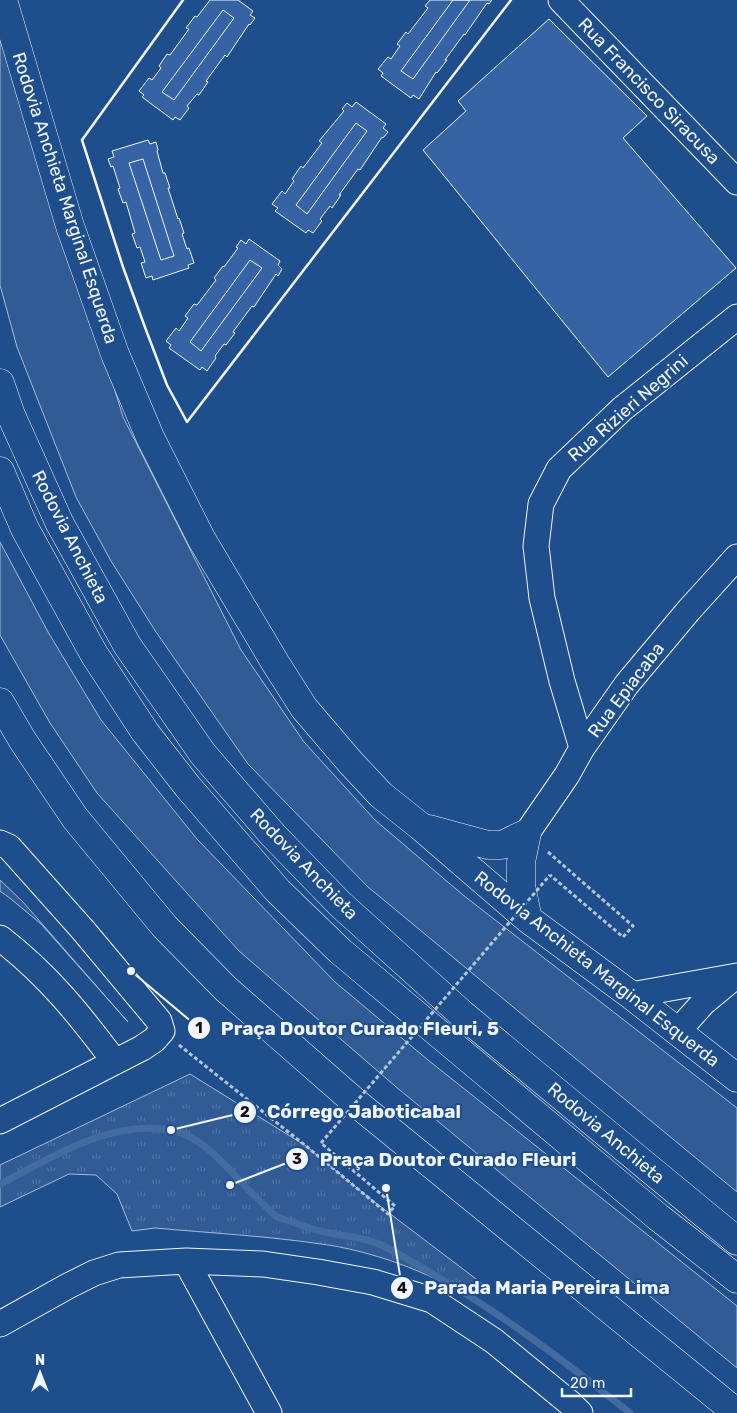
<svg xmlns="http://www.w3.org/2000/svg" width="737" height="1413" font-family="Rubik,sans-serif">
	<defs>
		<pattern id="park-tufts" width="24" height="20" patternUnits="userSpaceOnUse" patternTransform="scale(1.25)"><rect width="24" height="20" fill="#305b95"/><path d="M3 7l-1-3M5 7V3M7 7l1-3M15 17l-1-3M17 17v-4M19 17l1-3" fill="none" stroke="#4e73a5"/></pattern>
	</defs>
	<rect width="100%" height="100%" fill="#1f4e8c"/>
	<path fill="#305b95" stroke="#a8bbd7" d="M0,13L123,417L241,650L304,742L375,820L463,895L737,1108V1192L368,887L248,764L156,632L111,561L76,497L17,347L0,285Z
		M0,542L48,632L101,720L197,839L335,982L428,1060L737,1306V1368L395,1086L239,951L97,793L50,723L0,635Z"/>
	<path fill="url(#park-tufts)" stroke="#a8bbd7" d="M0,880L23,902L128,1022L41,924L11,899L0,891Z
		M190,1074L306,1146L368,1197L484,1285L470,1298C430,1272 369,1250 321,1244C267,1236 210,1233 155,1228L132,1231L117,1194L96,1175L69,1174L0,1207V1165Z"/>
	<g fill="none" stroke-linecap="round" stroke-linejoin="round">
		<path stroke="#446ba0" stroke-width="7" d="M0,1184C52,1158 109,1119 170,1130C207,1136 234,1178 260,1201C266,1206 271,1213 277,1217C282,1219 287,1220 292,1222C301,1225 311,1229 320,1231C340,1236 361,1236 379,1244C399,1253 417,1265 436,1276C505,1316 568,1364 630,1413"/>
	</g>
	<path fill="#3563a3" stroke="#f2f6ff" d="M210,0H238L253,11L250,15L255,18L250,25L249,24L227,57L225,55L206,81L208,82L199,95L197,94L187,106L189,108L180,120L175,117L173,120L142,97L144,95L139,91L149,78L152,80L161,68L159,66L167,54L170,55L189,29L186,28L195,16L197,17Z
		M430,0H492L489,4L487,3L465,35L464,34L445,60H447L437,73L436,72L419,99L413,95L411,98L381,76L383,73L378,69L388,57L391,59L400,46L397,44L406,32L408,34L428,8L425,6Z
		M453,0H470L413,79L401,71Z
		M223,10L234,18L174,100L162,92Z
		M549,19L647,116L623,138L736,268L608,377L423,150L466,111L458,101Z
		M356,102L386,124L383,128L388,132L383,138L382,137L360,170L358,169L339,195H341L332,208L330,206L320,219L322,221L313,233L308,230L306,233L275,211L278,208L272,204L282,191L285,194L294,181L292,179L301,166L303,168L322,143L319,141L344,111L342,109L347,103L352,107Z
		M356,123L367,131L307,214L296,205Z
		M148,140L150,144L156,142L158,150L157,151L163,173H165L170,188H168L178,219L179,218L184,233L182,234L187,249L189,248L194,263L188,265L189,268L153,280L152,276L146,278L141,263L145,262L140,247L137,248L132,234L135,233L126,202L123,203L118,189L120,188L113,166L111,167L108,159L114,157L112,151Z
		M143,159L174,256L161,260L129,163Z
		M249,239L280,261L278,265L282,269L278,276L276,274L254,307L252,306L233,332L235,333L226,345L224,344L215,356L216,358L207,371L202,367L200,370L169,348L171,345L166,341L176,328L179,331L188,318L185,316L194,304L197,305L216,280L214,278L223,266L224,267L238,248L236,247L241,240L246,244Z
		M250,260L262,268L201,351L190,342Z"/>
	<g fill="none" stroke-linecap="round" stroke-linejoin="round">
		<defs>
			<path id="minor" d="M561,0L737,182
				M582,748L562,681L542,598L536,546L541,504L559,469L622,409L737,317
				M527,833L567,775L582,748L627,684L689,610L737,557
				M0,843L9,847L83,930L159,1021L162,1031L154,1040L142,1048L0,1121
				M0,938C48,975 79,1014 115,1062
				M631,995L737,976
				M677,1032L703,1003L733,978
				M186,1261L269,1413
				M0,1324L68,1286L94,1273L119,1265L186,1261L263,1264L318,1272L373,1282L432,1300L494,1341L571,1404L580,1413"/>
			<path id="highway" d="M3,0L70,226L115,354L150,437L202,540L276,664L304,708L351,763L381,795L420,826L528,919L631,995L737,1078
				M0,383L11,415L59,522L127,645L203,754L273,835L340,904L462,1014L737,1241
				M0,471L25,529L94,654L145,732L188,787L278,891L340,951L658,1217L737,1279
				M0,702L23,741L75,818L165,927L226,989L355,1102L737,1413
				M429,829L488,845H502L527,833
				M527,833L521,862V886L528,919"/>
		</defs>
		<use href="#minor" stroke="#f2f6ff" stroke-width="27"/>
		<use href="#highway" stroke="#f2f6ff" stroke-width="29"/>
		<path stroke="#b3c4dc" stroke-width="3" stroke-dasharray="4 2.5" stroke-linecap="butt" d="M548,852L633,926L623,937L550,875
			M179,1045L306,1146L388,1214L395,1206L321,1143"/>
		<use href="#minor" stroke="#1f4e8c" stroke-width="25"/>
		<use href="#highway" stroke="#1f4e8c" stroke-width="28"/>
		<path stroke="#b3c4dc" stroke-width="3" stroke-dasharray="4 2.5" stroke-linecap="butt" d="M321,1143L550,875"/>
		<path stroke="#f2f6ff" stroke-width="2.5" d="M183,0L82,140L123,267L146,330L167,385L187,422L511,0"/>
	</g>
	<g text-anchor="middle" stroke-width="4" stroke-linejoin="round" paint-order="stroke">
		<g font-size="18" fill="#f2f6ff" stroke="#1f4e8c">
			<text transform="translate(649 91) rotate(46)" y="6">Rua Francisco Siracusa</text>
			<text transform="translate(65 198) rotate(72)" y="6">Rodovia Anchieta Marginal Esquerda</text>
			<text transform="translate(628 408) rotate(-41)" y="6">Rua Rizieri Negrini</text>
			<text transform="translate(70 537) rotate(63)" y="6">Rodovia Anchieta</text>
			<text transform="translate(626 690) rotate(-53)" y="6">Rua Epiacaba</text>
			<text transform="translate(304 864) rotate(46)" y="6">Rodovia Anchieta</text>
			<text transform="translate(597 969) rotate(38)" y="6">Rodovia Anchieta Marginal Esquerda</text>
			<text transform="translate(606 1133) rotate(40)" y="6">Rodovia Anchieta</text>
		</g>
	</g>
	<path fill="none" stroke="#f2f6ff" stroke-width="2" d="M131 971L199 1028M171 1130L245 1112M230 1185L297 1159M386 1188L402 1288"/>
	<g fill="#f2f6ff" stroke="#1f4e8c" stroke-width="2">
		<circle cx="131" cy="971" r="5"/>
		<circle cx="171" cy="1130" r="5"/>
		<circle cx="230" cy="1185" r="5"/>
		<circle cx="386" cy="1188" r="5"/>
		<circle cx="199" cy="1028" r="12"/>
		<circle cx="245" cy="1112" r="12"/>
		<circle cx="297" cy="1159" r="12"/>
		<circle cx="402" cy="1288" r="12"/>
	</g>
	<g font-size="15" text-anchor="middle" font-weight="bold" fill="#111">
		<text x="199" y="1033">1</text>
		<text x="245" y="1117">2</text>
		<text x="297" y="1164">3</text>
		<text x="402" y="1293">4</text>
	</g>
	<g font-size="19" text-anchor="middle" font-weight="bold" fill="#f2f6ff" stroke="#1f4e8c" stroke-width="4" stroke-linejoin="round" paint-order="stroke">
		<text x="360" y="1035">Praça Doutor Curado Fleuri, 5</text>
		<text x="364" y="1118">Córrego Jaboticabal</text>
		<text x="448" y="1166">Praça Doutor Curado Fleuri</text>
		<text x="547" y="1294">Parada Maria Pereira Lima</text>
	</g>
	<g transform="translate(40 1373)" stroke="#1f4e8c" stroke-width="4" paint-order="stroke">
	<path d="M0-4L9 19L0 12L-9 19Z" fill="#f2f6ff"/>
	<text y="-8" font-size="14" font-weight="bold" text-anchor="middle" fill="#f2f6ff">N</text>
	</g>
	<path d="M562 1388v8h69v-8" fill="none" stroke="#f2f6ff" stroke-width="2.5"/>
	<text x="570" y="1388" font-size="15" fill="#f2f6ff" stroke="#1f4e8c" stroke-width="4" paint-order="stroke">20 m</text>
</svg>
